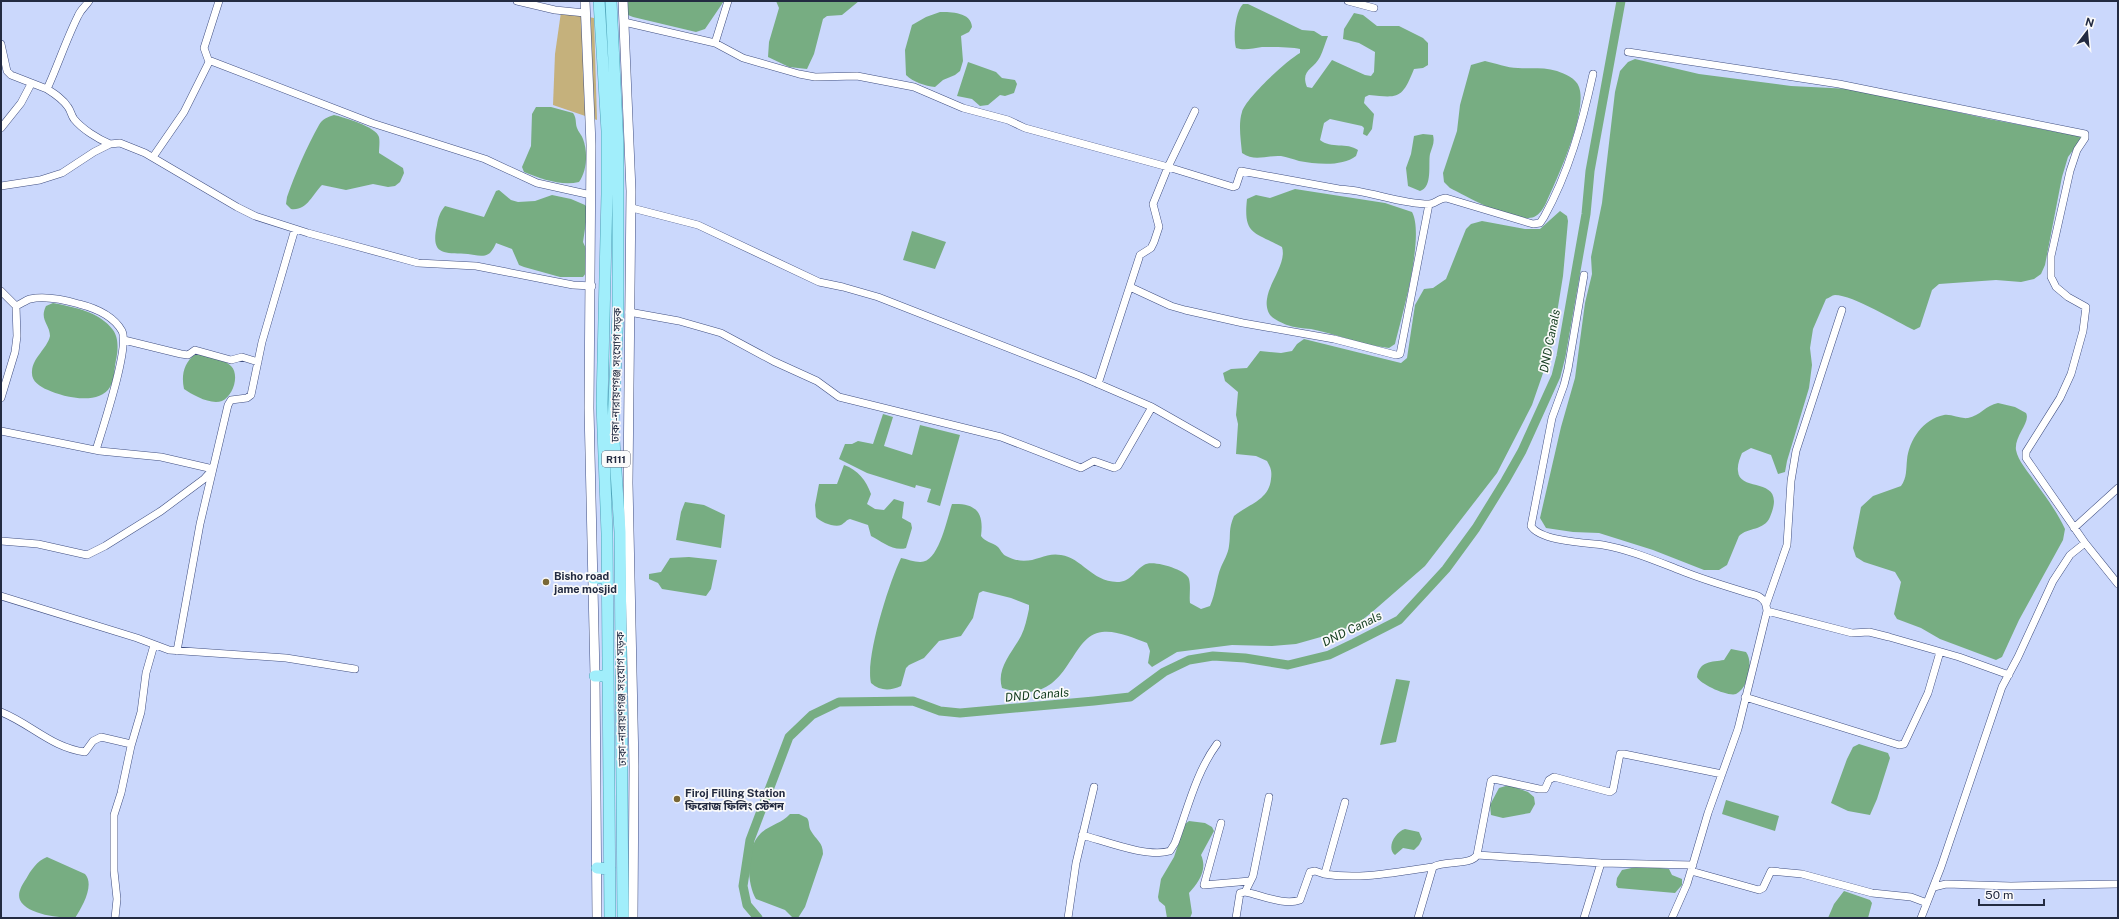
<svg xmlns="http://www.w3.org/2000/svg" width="2119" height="919" font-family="'Public Sans','Noto Sans Bengali',sans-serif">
	<rect width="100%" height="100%" fill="#cbd8fc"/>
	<path fill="#c5b17c" d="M561,12L594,18L597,120L553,105L555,54Z"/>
	<path fill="#77ad82" d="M626,1H724L705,29L696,32L633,17L628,15Z
		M776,1H859L842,15L827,16L823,19L814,54L807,69L789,67L768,57L769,42L779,8Z
		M1243,4H1248L1302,30L1314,31L1322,36H1328C1325,43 1323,51 1320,57C1314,69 1300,70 1307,87L1312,88L1332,60L1365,75L1371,76L1374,72L1375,52L1359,43L1343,39L1344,29L1354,13L1363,15L1377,26H1399L1423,38L1428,43V65L1423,68L1414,69C1402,99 1399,98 1369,95L1365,97L1364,103L1374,114L1372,129L1367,136L1363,134L1364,128L1362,126L1330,119L1324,123L1320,140C1331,149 1347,142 1358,150L1356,156C1342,167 1316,164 1299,161C1293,159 1287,157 1281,156C1266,155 1255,162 1242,153C1241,141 1238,124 1242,112C1245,99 1287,60 1300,53V49C1293,47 1269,47 1262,47C1253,48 1245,51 1236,48C1233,38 1235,12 1243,4Z
		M940,12C951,12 971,12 972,27L969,32L961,36L963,61L960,71L955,75L943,80L935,87C925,86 913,82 906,75L905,50L912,25L926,17Z
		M1635,59L1699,74L1791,86L1851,89L1989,119L2083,137L2068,157L2062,177L2045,265L2041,274L2034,279L2021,282L1996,280L1939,284L1932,290L1920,327L1914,330C1897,322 1853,295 1835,295C1832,295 1829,298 1826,299L1813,329L1810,348L1812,365L1809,388L1787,461L1785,472L1778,474L1771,455L1751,448L1742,453C1740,458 1737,465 1738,471C1739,494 1788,474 1770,517C1764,531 1748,527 1739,536L1727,565L1719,570H1704L1653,550L1599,533L1573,532L1546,528L1540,518L1561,427L1575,378L1585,303L1592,274L1591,257L1602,203L1615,92L1620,71L1628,62Z
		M1485,61C1495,63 1507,68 1518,68C1531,69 1544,67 1557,71C1565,74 1576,78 1579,87C1588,112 1557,179 1546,203C1543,209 1540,214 1534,217C1515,224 1468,197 1450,188L1444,182L1443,173L1457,131L1460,105L1471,65Z
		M968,62L996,72L1002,78L1015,80L1017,84L1014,93L1005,96L1000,95L988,105L980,106L972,99L957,96Z
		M536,107H551L573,113C577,119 575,122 577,128C578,132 582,135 583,139C588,152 587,171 579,182C561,186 541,179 524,172L522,167L531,146L532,114Z
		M334,115C343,117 377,127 379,137C380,142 379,148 379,153L403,168L404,173L400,182L395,186L388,187L373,184L346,190L322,185C312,195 307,211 291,209L286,204L287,197C295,174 307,146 319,125C322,119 328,117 334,115Z
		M1423,134L1433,135C1435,143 1432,147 1430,154C1428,164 1433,187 1420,191L1408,186L1406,168L1411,154L1414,136Z
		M1295,189L1385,203L1412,212C1425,236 1402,316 1395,344L1389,348C1362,345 1337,334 1311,329C1303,328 1295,328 1287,325C1282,323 1275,320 1271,316C1267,312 1266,304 1267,299C1269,282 1287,263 1282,247C1254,232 1243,235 1247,199L1256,195L1270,198Z
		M499,190L511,200L518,202L535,201L552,195L571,199L585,205L588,209L583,242L588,253L586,273L583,277H560L524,267L519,265L512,249L496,243C495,246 492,251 490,253C484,258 475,255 468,254C444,253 430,256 437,225C438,218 440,212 445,206L484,217L496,191Z
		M1560,211L1567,216L1568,221L1563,276L1551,350L1532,405L1497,473L1425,566L1371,613L1357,624L1335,633L1296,644L1272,646L1232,645L1177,652L1152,667L1148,663L1150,651L1147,643C1134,638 1116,630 1102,632C1066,636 1071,710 1002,688C996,668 1012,653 1021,636C1025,628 1027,618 1029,609V605L1011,598L983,591L979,593L973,618L961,636L939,641L924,658L909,665L906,668L901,686C890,691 880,691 871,683C865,658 889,583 901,558C907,559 914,562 920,562C939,563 947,518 952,504C977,503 984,513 981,536C985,542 992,542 998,547C1001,550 1002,554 1006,556C1031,569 1042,551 1061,555C1082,558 1091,581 1117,582C1131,582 1134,571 1144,565C1152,559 1187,570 1189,579C1191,587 1189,596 1190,603L1201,609L1210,606C1216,593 1216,579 1221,567C1224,560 1228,554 1229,546C1231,534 1228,530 1234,516C1249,504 1269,500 1271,479C1272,471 1271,468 1267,461L1256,456L1236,454L1238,424L1236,415L1238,392L1225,381L1223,373L1231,369L1247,368L1260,351L1281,353L1292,351L1297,344L1304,339L1401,363L1407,358L1415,305L1424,289L1433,288L1446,279L1466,229L1471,224L1482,221L1525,229H1540Z
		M912,231L946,242L935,269L903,260Z
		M53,303C74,307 100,312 113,330C119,338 118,351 116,360C114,369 115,379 110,387C99,406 63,397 48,390C39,386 31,381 32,371C33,357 47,349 50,336C50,324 39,320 46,306Z
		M195,354C206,356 223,358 231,366C240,375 233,396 222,401C210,405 193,395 184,389C181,375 184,363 195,354Z
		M1998,403L2015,407L2026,413C2031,422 2014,436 2016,450C2018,461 2029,473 2035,482C2046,497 2057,512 2065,529L2063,540L2019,620L2002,657L1996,660L1940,639L1921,628L1897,619L1894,614L1901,582L1895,572L1864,562L1856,557L1853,548L1861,507L1873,496L1901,486C1907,478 1906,469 1907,460C1909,440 1923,419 1944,415C1952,414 1960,419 1968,418C1980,416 1986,405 1998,403Z
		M883,414L893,417L884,446L912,455L920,425L960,435L940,506L927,502L931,489L916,485L915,488L867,473L839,459L845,444H852L858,441L873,444Z
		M844,465C858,470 866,480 871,494L867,504L875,509L884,510L894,499L904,502L902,518L911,523L912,528L906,548C894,552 881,541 871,536L868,525L850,519C846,520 845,523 841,525C835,528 820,522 816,517L815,505L819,484H837Z
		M685,502L704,505L725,515L721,548L676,540L681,512Z
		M689,557L717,560L711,589L706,596L662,589L658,583L649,579V574L661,572L670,558Z
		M1731,649L1746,652C1754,663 1748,688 1736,694C1728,697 1700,684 1697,677C1699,661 1712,662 1724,660Z
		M1396,679L1410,681L1396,742L1380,745Z
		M1859,744L1888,753L1890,758L1877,799L1870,815L1848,811L1831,803L1847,759L1853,747Z
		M1509,785L1528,792L1534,797L1535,804L1530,813L1503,818L1491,815L1490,805L1499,788Z
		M1726,800L1779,816L1775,831L1722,814Z
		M790,814H799L807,818C810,822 808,826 811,831C816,840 823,842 823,854L805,907L798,918H793L785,910L756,899C746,882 746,847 761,833C770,825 782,823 790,814Z
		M1189,821L1205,823L1212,827L1214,831L1201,855C1208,870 1198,883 1189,893L1192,913L1190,918H1167L1165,906L1159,901L1158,897L1161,879L1174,857L1185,824Z
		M1405,829L1419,832L1422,839L1419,845L1414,850L1403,848L1395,855C1386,848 1395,832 1405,829Z
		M47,857L85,874C95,885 82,907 75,918C61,918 27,915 20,900C17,893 22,885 26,879C31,870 37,861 47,857Z
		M1641,866L1669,869L1672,875L1682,879V885L1675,893L1618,888L1616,885L1617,878L1622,870Z
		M1844,891L1870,900L1872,903L1868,918H1828L1834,904Z"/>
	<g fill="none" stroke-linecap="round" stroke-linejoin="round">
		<path stroke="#77ad82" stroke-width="9" d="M758,918L747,905L743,886L750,840L789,737L812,715L839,702L913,701L940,711L960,713L1094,701L1130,697L1164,672L1189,660L1213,656L1245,658L1288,665L1329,655L1354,643L1399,620L1446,569L1476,528L1505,481L1522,451L1556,376L1561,356L1586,214L1590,171L1621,1"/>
		<defs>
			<path id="minor" d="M89,1C86,6 81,9 78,16C66,40 58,65 47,89C55,94 63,99 68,107C71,111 71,115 74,119C82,129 98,139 110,144
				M517,1L555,10L585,13
				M1348,1L1374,8
				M624,22L715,43L743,58L799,74L815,77L857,76L914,87L963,108L1008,120L1025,128L1168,167L1153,204L1159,227L1154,242L1151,248L1140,255L1098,384
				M715,43L728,1
				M1,44L7,71L11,75L47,89
				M1628,52L1839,84L2085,134V138L2077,150L2070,171L2051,256V277L2056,287L2068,297L2086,307L2083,331L2071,374L2060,398L2026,452V458L2085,543L2118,584
				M209,62L204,48L219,1
				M1195,111L1168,167L1233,187L1236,186L1241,171L1339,189C1369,190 1398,204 1429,204C1435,204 1439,198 1446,198L1533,224L1540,223L1544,217C1569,172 1582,124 1593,74
				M1,128L21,103L31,84
				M153,157L184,112L209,62L211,61L372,123L485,159L537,183L591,195
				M1,186L40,180L62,173L94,152L110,144L120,143L145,153L237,207L255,216L308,233L418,263L476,266L573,285L592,286
				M632,208L698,225L819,282L843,287L878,297L1080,376L1152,407L1217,444
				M1584,275L1568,369L1564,385L1552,418L1531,526C1540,541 1586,543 1603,545C1631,550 1656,561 1682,571C1707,581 1732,588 1758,596C1765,600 1766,603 1767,611L1738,729L1708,813L1687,884L1672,918
				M1130,287L1171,306L1185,310L1243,323L1334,339L1396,355L1400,354L1401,349L1429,204
				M1,291L16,306L17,336L15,352L1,398
				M16,306C21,304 26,300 30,299C44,296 65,300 79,304C95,308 113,315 122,331C130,347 102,430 96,450
				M629,312L679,321L721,333L773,361L817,381L839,397L1001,437L1081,468L1094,461L1114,468L1118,466L1152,407
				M124,340L181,354L188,355L195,350L231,360L242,357L258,362
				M1,431L100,451L161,457L213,469L204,479L161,511L105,546L87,555L38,544L1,541
				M2074,528L2118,488
				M1,596L137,638L169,650L286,658L355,669
				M1766,605L1787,545L1791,481L1796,451L1842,310
				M1767,611L1852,633L1869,632L1889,637L1959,657L2009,675
				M177,651L200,524L228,405L231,400L247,398L251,395L262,342L295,229
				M1745,697L1899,745L1904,744L1928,693L1940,652
				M1,712C31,724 52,748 85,752L93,741L101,737L131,744
				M1221,823L1204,885L1250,881
				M1082,835C1105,841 1147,858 1170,851L1175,843C1187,811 1196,772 1217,744
				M1477,855L1601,863L1693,865
				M1691,871L1759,890L1763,888L1771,871L1802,874L1872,893L1911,897L1927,903
				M1324,874C1361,880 1396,872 1433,867
				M1934,887L1946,884L2011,886L2118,884
				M1245,892C1261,895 1284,906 1300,900L1310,872L1315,871L1324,874L1325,873L1345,802
				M115,918L117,899L114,871V815L121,793L131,746L141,712L146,673L154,645
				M1068,918L1076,863L1094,787
				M1236,918L1240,893L1245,892L1253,876L1269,797
				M1418,918L1433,867C1445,860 1471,866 1477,855L1491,781L1494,779L1539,789H1545L1549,780L1554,777L1610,792L1613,790L1620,754H1624L1722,774
				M1584,918L1601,863
				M1921,918L1941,867L2002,687L2018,657L2053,581L2070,555L2085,543"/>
			<path id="tertiary" d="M585,1L591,145L589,408L595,676L597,918
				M623,1L631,191L628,483L634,766L633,918"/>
			<path id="primary" d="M599,1L607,131V194L602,404L607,533L610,918
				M611,1L618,147V311L613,425L620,532L623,918
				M593,578H607
				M595,676H608
				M597,868L610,869"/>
		</defs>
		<use href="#minor" stroke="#404f81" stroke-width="8"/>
		<use href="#tertiary" stroke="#404f81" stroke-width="10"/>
		<use href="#primary" stroke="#4da3b8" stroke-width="12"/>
		<use href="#minor" stroke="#fff" stroke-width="7"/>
		<use href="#tertiary" stroke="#fff" stroke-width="9"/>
		<use href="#primary" stroke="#a1eefb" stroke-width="11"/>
	</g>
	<g fill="#796735" stroke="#fafafa" stroke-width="1.5">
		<circle cx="546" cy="582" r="4"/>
		<circle cx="677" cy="799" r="4"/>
	</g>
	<g text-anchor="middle" stroke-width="3.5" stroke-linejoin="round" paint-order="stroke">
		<rect fill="#fafafa" stroke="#646978" stroke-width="1" x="602" y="451" width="28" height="16" rx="3"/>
		<g font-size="10" font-weight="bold" fill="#232b41">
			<text x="616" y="463">R111</text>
		</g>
		<g font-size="11" fill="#232b41" stroke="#fafafa">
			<text transform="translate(616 375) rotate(-89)" y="4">ঢাকা-নারায়ণগঞ্জ সংযোগ সড়ক</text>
			<text transform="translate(621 699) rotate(-91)" y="4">ঢাকা-নারায়ণগঞ্জ সংযোগ সড়ক</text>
		</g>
		<g font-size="11" font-weight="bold" fill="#232b41" stroke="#fafafa" text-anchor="start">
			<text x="554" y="580">Bisho road<tspan x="554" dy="13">jame mosjid</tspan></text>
			<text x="685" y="797">Firoj Filling Station<tspan x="685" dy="13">ফিরোজ ফিলিং স্টেশন</tspan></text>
		</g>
		<g font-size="12" font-style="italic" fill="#133c1e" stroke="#fafafa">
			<text transform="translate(1550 341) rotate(-79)" y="4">DND Canals</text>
			<text transform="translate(1352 629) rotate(-26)" y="4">DND Canals</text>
			<text transform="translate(1037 695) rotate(-5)" y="4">DND Canals</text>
		</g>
	</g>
	<rect width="2119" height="919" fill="none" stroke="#232b41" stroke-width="4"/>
	<g transform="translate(2087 32) rotate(16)" stroke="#fafafa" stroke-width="3" paint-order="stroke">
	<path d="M0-3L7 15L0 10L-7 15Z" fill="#232b41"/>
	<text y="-6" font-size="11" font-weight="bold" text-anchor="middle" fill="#232b41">N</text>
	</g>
	<path d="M1979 899v6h65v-6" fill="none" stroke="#232b41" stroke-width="2"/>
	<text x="1985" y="899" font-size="12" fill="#232b41" stroke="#fafafa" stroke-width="3" paint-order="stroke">50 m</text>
</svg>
